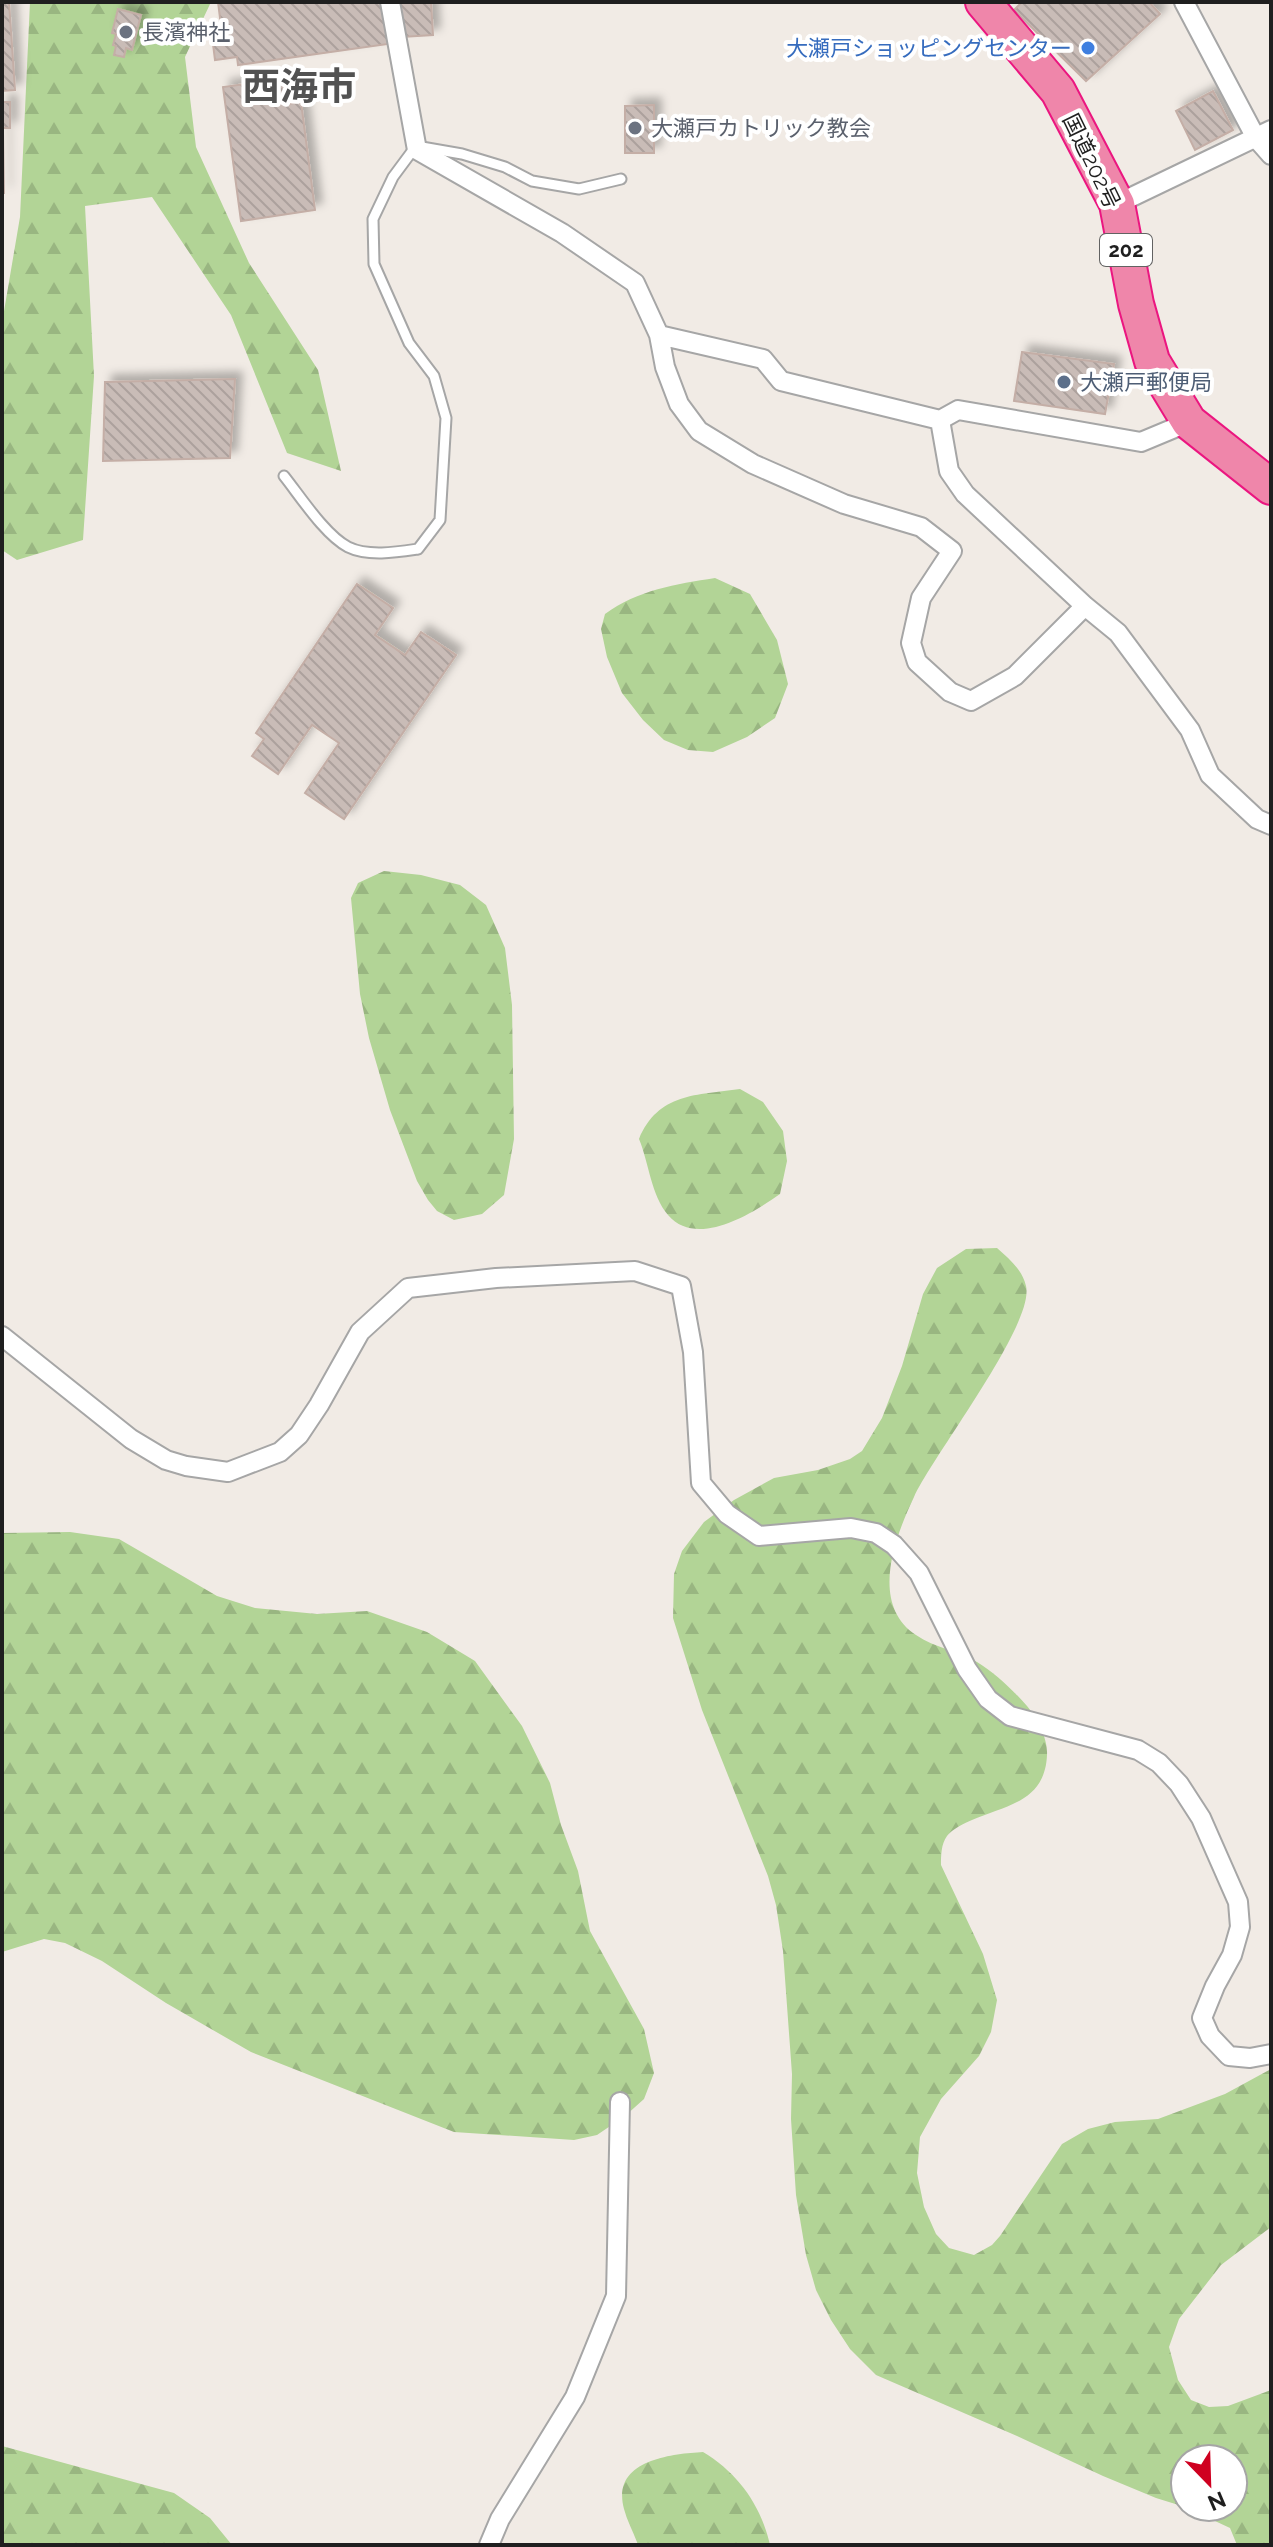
<svg xmlns="http://www.w3.org/2000/svg" width="1273" height="2547" font-family="Raleway,'Noto Sans JP',sans-serif">
	<defs>
		<pattern id="forest-firs" width="22" height="20" patternUnits="userSpaceOnUse" patternTransform="scale(2)"><rect width="22" height="20" fill="#b2d496"/><path d="M5 1l3.5 6h-7zM16 11l3.5 6h-7z" fill="#99b681"/></pattern>
		<pattern id="building-back-hatch" width="6" height="6" patternUnits="userSpaceOnUse" patternTransform="scale(2)"><rect width="6" height="6" fill="#c9bcb7"/><path d="M-1 5l2 2M0 0l6 6M5-1l2 2" fill="none" stroke="#aca19d"/></pattern>
		<filter id="shadow"><feDropShadow dx="7" dy="-7" stdDeviation="4" flood-color="#0004"/></filter>
	</defs>
	<rect width="100%" height="100%" fill="#f1ebe5"/>
	<path fill="url(#forest-firs)" d="M30,2H211L185,57L196,147L249,263L318,370L341,471L287,453L231,315L152,197L85,206L94,376L83,540L17,560L2,550V323L20,217Z
		M715,578L750,594L777,640L788,684L775,718L747,737L713,752L688,750L664,740L643,720L622,693L607,657L601,629L605,614C638,590 676,584 715,578Z
		M384,871L421,875L460,885L486,905L505,948L512,1005L514,1139L504,1195L482,1214L454,1220L437,1211L428,1200L417,1181L390,1110L369,1038L360,994L351,898L358,883Z
		M740,1089L763,1102L783,1131L787,1161L780,1194C753,1213 697,1249 668,1215C651,1195 649,1163 639,1139C658,1093 697,1095 740,1089Z
		M997,1248C1009,1259 1022,1269 1026,1286C1035,1324 934,1454 914,1497C895,1537 869,1604 916,1635C935,1648 958,1651 977,1662C995,1673 1013,1690 1027,1706C1037,1718 1048,1738 1047,1755C1045,1801 1008,1805 972,1820C965,1823 952,1829 947,1836C941,1844 941,1856 941,1865L983,1954L997,2000L991,2032L979,2056L941,2099L920,2137L917,2173L924,2207L936,2234L949,2248L974,2255L992,2245L1000,2236L1062,2144L1088,2129L1115,2122L1158,2119L1225,2094L1271,2069V2227L1221,2265L1179,2319L1169,2347L1178,2380L1191,2400L1209,2407L1228,2406L1271,2390V2545H1237L1230,2528L1185,2507H1233V2459H1185V2507L1156,2498L1103,2476L1017,2436L876,2375L850,2349L831,2320L816,2290L806,2255L796,2195L791,2119L792,2074L783,1951L776,1905L768,1876L702,1710L673,1618L674,1574L682,1551L704,1522L734,1500L774,1478L818,1470L850,1459L862,1451L882,1418L902,1366L923,1294L937,1268L966,1249Z
		M70,1532L119,1539L217,1596L255,1608L317,1614L367,1611L427,1632L475,1661L522,1726L550,1783L561,1825L578,1871L590,1931L644,2029L654,2073L644,2099L625,2116L597,2135L574,2140L454,2132L251,2052L166,2003L102,1961L65,1943L44,1939L2,1952V1533Z
		M2,2446L174,2493L210,2518L232,2545H2Z
		M703,2452C738,2473 761,2505 770,2545H638C634,2533 627,2521 624,2509C611,2461 669,2454 703,2452Z"/>
	<path fill="url(#building-back-hatch)" stroke="#c4aea6" stroke-width="2" filter="url(#shadow)" d="M2,2H9L15,90L2,91Z
		M218,2H382L388,44L238,65L237,57L215,60L212,36L222,34Z
		M400,2H431L433,35L402,37Z
		M1022,2H1149L1160,14L1086,81L1014,10Z
		M118,9L141,15L132,50L126,48L124,57L114,55L116,46L113,45L116,34L112,33Z
		M283,79L286,104L301,102L315,210L241,221L223,87Z
		M1213,91L1233,130L1195,150L1176,111Z
		M2,102H10V128H3L4,194Z
		M654,105V153H625V106Z
		M1022,352L1114,364L1105,414L1014,401Z
		M235,379L230,458L103,461L105,382Z
		M357,584L393,608L375,635L405,655L421,632L456,655L344,819L305,793L339,743L312,725L278,774L252,756L264,739L256,733Z"/>
	<g fill="none" stroke-linecap="round" stroke-linejoin="round">
		<defs>
			<path id="lane" d="M284,476C300,496 325,535 348,547C368,557 398,552 418,549L440,520L446,418L434,376L409,343L374,264L373,219L393,177L416,146L462,154L505,167L532,181L579,189L621,179"/>
			<path id="street" d="M390,2L417,150L562,233L635,283L659,335L763,359L781,381L940,420
				M1184,2L1256,138L1271,155
				M1117,204L1271,130
				M659,335L665,367L679,404L699,431L753,464L844,504L921,527L952,551L921,598L911,643L917,662L950,692L971,701L1015,676L1085,606
				M1189,422L1141,442L958,410L940,420L949,471L965,494L1085,606L1118,633L1190,730L1210,775L1257,819L1271,825
				M2,1336L131,1439L166,1460L186,1466L228,1472L280,1452L299,1435L319,1405L360,1332L408,1288L496,1278L635,1271L681,1286L693,1352L701,1483L727,1514L759,1536L851,1528L876,1533L894,1545L919,1573L967,1669L988,1699L1010,1716L1138,1750L1159,1763L1179,1784L1201,1818L1238,1902L1240,1927L1232,1955L1215,1986L1202,2018L1210,2036L1229,2056L1250,2058L1271,2054
				M489,2545L500,2519L575,2397L616,2296L620,2102"/>
			<path id="highway" d="M983,2L1058,91L1117,204L1136,304L1152,361L1189,422L1271,487"/>
		</defs>
		<use href="#lane" stroke="#a6a6a6" stroke-width="13"/>
		<use href="#street" stroke="#a6a6a6" stroke-width="22"/>
		<use href="#highway" stroke="#eb1680" stroke-width="38"/>
		<use href="#lane" stroke="#fff" stroke-width="9"/>
		<use href="#street" stroke="#fff" stroke-width="18"/>
		<use href="#highway" stroke="#ef86aa" stroke-width="34"/>
	</g>
	<g fill="#6b7280" stroke="#fff" stroke-width="3">
		<circle cx="126" cy="32" r="8"/>
		<circle cx="635" cy="128" r="8"/>
	</g>
	<circle fill="#3f7fe0" stroke="#fff" stroke-width="3" cx="1088" cy="48" r="8"/>
	<circle fill="#5c6f8a" stroke="#fff" stroke-width="3" cx="1064" cy="382" r="8"/>
	<g text-anchor="middle" stroke-width="8" stroke-linejoin="round" paint-order="stroke">
		<rect fill="#fff" stroke="#626262" stroke-width="2" x="1100" y="234" width="52" height="32" rx="6"/>
		<g font-size="20" font-weight="bold" fill="#1f1f1f">
			<text x="1126" y="257">202</text>
		</g>
		<g font-size="22" fill="#5b616d" stroke="#fff" text-anchor="start">
			<text x="142" y="40">長濱神社</text>
			<text x="651" y="136">大瀬戸カトリック教会</text>
		</g>
		<g font-size="22" fill="#366cbe" stroke="#fff" text-anchor="end">
			<text x="1072" y="56">大瀬戸ショッピングセンター</text>
		</g>
		<g font-size="22" fill="#1f1f1f" stroke="#fff">
			<text transform="translate(1092 161) rotate(64)" y="8">国道202号</text>
		</g>
		<g font-size="22" fill="#4e5e75" stroke="#fff" text-anchor="start">
			<text x="1080" y="390">大瀬戸郵便局</text>
		</g>
		<g font-size="38" font-weight="bold" fill="#525252" stroke="#fff">
			<text x="299" y="100">西海市</text>
		</g>
	</g>
	<rect width="1273" height="2547" fill="none" stroke="#1f1f1f" stroke-width="8"/>
	<g transform="translate(1209 2483) rotate(157)"><circle r="38" fill="#ffffff" stroke="#a5a5a5" stroke-width="2"/>
	<path d="M0-6L14 30L0 20L-14 30Z" fill="#cf0020"/>
	<text y="-12" font-size="22" font-weight="bold" text-anchor="middle" fill="#1f1f1f">N</text>
	</g>
</svg>
